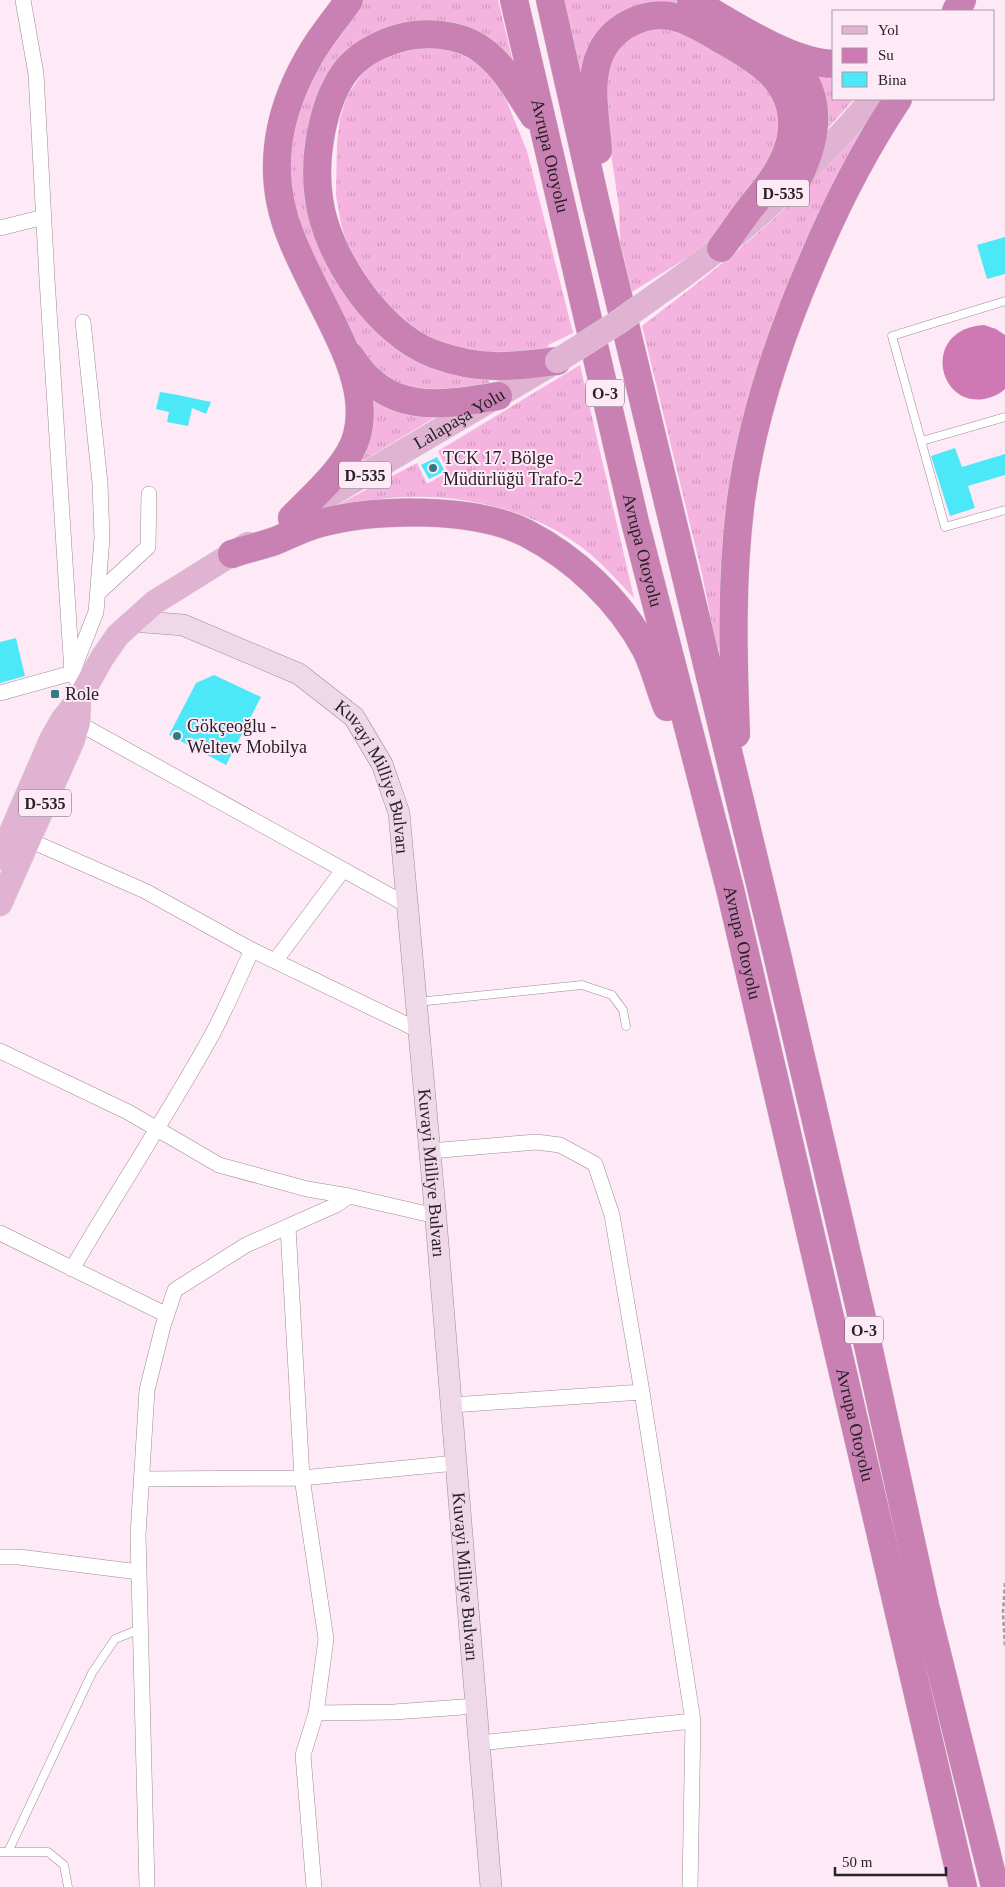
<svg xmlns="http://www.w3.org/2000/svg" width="1005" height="1887" font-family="'Times New Roman',serif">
	<defs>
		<pattern id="grass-tufts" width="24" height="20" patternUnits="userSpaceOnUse" patternTransform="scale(1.25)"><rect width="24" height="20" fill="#f5b3df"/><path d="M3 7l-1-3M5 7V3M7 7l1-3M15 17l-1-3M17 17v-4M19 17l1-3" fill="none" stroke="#d29abf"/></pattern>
	</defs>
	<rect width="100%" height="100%" fill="#feeaf7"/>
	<path fill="url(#grass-tufts)" d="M360,0H498L515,70L423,22L319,103L342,285L487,375L490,384L476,391L400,389L363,362L295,227L287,128L325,47Z
		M564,0H677L685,5L642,9L584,94Z
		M659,24L694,36L770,86L782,114L773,159L717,234L690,256L632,292L620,241L619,207L601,88L615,48L641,27Z
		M440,46L479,61L503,92L527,151L573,333L548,345L549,349L493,359L443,346L399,318L379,297L349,251L341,224L336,195L337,144L340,118L347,96L368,65L400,49Z
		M805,67L834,72V99H854L822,135Z
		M870,116L783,305L724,647L717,649L702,574L642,326C690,289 739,252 783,210C814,180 842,148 870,116Z
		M580,365L634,598C615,578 596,556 573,541C519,504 444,491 380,499C361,502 343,507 324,512L417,463L427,484L448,472L438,451Z
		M365,395L444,412L349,469Z"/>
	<path fill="#ce79b4" d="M984,325L996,329L1005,335V389C999,395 992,397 984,399C937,407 921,329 984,325Z"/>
	<path fill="#4ce8f8" d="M1005,237V274L987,279L977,245Z
		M160,392L173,394L211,402L206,414L192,408L188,426L167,422L169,412L156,409Z
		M955,448L962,467L1005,454V475L968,486L975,508L950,516L931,456Z
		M437,457L445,471L429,479L421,465Z
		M16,638L25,676L0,683V642Z
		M214,675L261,697L226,765L169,735L196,683Z"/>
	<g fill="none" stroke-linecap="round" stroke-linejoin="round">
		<defs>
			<path id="lane" d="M1005,301L892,336L945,527L1005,510
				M922,441L1005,417
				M417,1002L582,985L612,995L623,1010L626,1026
				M0,1852H48L64,1865L68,1887
				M8,1852L92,1673L115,1639L140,1629"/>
			<path id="street" d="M23,0L36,74L47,279L72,673L84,691
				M0,228L44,217
				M98,593L148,547L149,494
				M0,693L72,673L96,612L102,538L100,483L83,322
				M78,723L407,905
				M29,840L145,891L252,950L418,1030
				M275,961L343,870
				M0,1051L128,1112L219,1165L307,1189L349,1196
				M430,1151L536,1142L560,1145L595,1164L612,1215L642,1392L693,1721L690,1887
				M288,1227L302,1478L326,1639L316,1713L303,1755L314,1887
				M0,1233L167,1315
				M72,1269C118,1190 169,1113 213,1033C227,1006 239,978 252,950
				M452,1405L642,1392
				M142,1479L302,1478L456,1463
				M0,1557H19L139,1572
				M316,1713L394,1712L476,1706
				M479,1743L693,1721
				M147,1887L138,1535L147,1390L163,1326L175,1290L246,1245L336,1205L349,1196L436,1216"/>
			<g id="secondary">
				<path id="s1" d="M132,621L183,625L299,674L354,717L382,764L399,813L435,1208L491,1887"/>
			</g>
			<g id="primary">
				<path d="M683,276C753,225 816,165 872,99"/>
				<path id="s2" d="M311,506L555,362"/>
				<path d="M0,858L52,738L63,719L79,699L102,658L118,635L155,602L248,544"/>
				<path d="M0,904L72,742L78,723L79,699"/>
			</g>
			<g id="highway">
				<path id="s3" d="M514,0L635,522L730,889L963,1887"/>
				<path d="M550,0L596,204L776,950L862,1318L925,1605L995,1887"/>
				<path d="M691,0C730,22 789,63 834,64"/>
				<path d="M956,11L962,0"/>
				<path d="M779,51C825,87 821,132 797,180"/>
				<path d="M534,116C519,94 507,70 486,53C468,37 438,32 415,35C391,38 364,50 348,68C322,100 313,159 319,199C326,255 379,334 434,354C480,371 510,367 557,361"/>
				<path d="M598,150C596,119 587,82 601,52C615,23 652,8 682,19C696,24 709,32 722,40C758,60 795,82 792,129C790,160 769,185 750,208C740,221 731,235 721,248"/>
				<path d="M350,356C387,415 439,406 498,396"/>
				<path d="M292,518C313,496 349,466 357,435C366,401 352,364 337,333C322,301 304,270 291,237C266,176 276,115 308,59C319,38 336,19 349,0"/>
				<path d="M232,554C246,549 261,546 275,541C290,535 305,527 321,523C376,508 474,507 526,533C575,558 620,601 646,650C655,668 659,688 667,707"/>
				<path d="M736,734C733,656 731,577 741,500C752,418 779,338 812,262C836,205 864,150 898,99"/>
			</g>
		</defs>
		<use href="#lane" stroke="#9d8a96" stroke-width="9"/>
		<use href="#street" stroke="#9d8a96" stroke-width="16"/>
		<use href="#secondary" stroke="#9d8a96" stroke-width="22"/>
		<use href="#primary" stroke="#d8d7d8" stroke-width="25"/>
		<use href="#highway" stroke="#d8d7d8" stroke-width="29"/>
		<path stroke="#a698a1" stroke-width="2.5" stroke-dasharray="4 2.5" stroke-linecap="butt" d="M1005,1583L1003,1613L1005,1647"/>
		<use href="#lane" stroke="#fff" stroke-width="8"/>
		<use href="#street" stroke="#fff" stroke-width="15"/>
		<use href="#secondary" stroke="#efd9e8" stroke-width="21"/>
		<use href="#primary" stroke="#dfb3d1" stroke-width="24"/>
		<use href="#highway" stroke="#c980b2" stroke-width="28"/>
		<defs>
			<path id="primary-bridge" d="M557,361L617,323L683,276"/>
		</defs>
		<use href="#primary-bridge" stroke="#d8d7d8" stroke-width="25" stroke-linecap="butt"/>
		<use href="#primary-bridge" stroke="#dfb3d1" stroke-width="24"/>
	</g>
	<g fill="#337b83" stroke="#feeaf7" stroke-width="2">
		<circle cx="433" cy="468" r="5"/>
		<rect x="50" y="689" width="10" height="10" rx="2.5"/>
		<circle cx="177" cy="736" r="5"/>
	</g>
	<g text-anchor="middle" stroke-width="4" stroke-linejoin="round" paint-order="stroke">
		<g fill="#feeaf7" stroke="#685d64" stroke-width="1">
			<rect x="757" y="179.5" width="52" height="27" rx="4"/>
			<rect x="586" y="379.5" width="38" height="27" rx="4"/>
			<rect x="339" y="461.5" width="52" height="27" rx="4"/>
			<rect x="19" y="789.5" width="52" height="27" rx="4"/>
			<rect x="845" y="1316.5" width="38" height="27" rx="4"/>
		</g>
		<g font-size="16" font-weight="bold" fill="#282125">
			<text x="783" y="199">D-535</text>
			<text x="605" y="399">O-3</text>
			<text x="365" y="481">D-535</text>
			<text x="45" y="809">D-535</text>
			<text x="864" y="1336">O-3</text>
		</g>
		<g font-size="18" fill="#282125" stroke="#feeaf7">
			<text dy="6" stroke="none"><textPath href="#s3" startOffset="160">Avrupa Otoyolu</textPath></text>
			<text dy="6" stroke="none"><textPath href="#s2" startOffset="172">Lalapaşa Yolu</textPath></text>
			<text dy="6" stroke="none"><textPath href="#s3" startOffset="565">Avrupa Otoyolu</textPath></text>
			<text dy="6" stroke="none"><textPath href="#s1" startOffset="310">Kuvayi Milliye Bulvarı</textPath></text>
			<text dy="6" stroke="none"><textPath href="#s3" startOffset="970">Avrupa Otoyolu</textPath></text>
			<text dy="6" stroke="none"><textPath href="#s1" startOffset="715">Kuvayi Milliye Bulvarı</textPath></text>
			<text dy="6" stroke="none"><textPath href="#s3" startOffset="1465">Avrupa Otoyolu</textPath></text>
			<text dy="6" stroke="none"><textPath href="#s1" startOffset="1120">Kuvayi Milliye Bulvarı</textPath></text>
		</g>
		<g font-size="18" fill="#282125" stroke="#feeaf7" text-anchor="start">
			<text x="443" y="464">TCK 17. Bölge<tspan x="443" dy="21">Müdürlüğü Trafo-2</tspan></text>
			<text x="65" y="700">Role</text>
			<text x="187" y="732">Gökçeoğlu -<tspan x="187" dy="21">Weltew Mobilya</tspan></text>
		</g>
	</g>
	<rect x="832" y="10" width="162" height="90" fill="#feeaf7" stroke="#a89aa3"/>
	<rect x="842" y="26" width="25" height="8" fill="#dfb3d1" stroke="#a89aa3"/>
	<text x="878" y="35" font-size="15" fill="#282125">Yol</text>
	<rect x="842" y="48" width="25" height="15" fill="#ce79b4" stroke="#a89aa3"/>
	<text x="878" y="60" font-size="15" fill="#282125">Su</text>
	<rect x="842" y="72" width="25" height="15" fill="#4ce8f8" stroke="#a89aa3"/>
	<text x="878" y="85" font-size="15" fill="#282125">Bina</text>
	<path d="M835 1867v8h111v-8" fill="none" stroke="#282125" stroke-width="2.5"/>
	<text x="842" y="1867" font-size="15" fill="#282125" stroke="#feeaf7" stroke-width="4" paint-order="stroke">50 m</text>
</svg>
